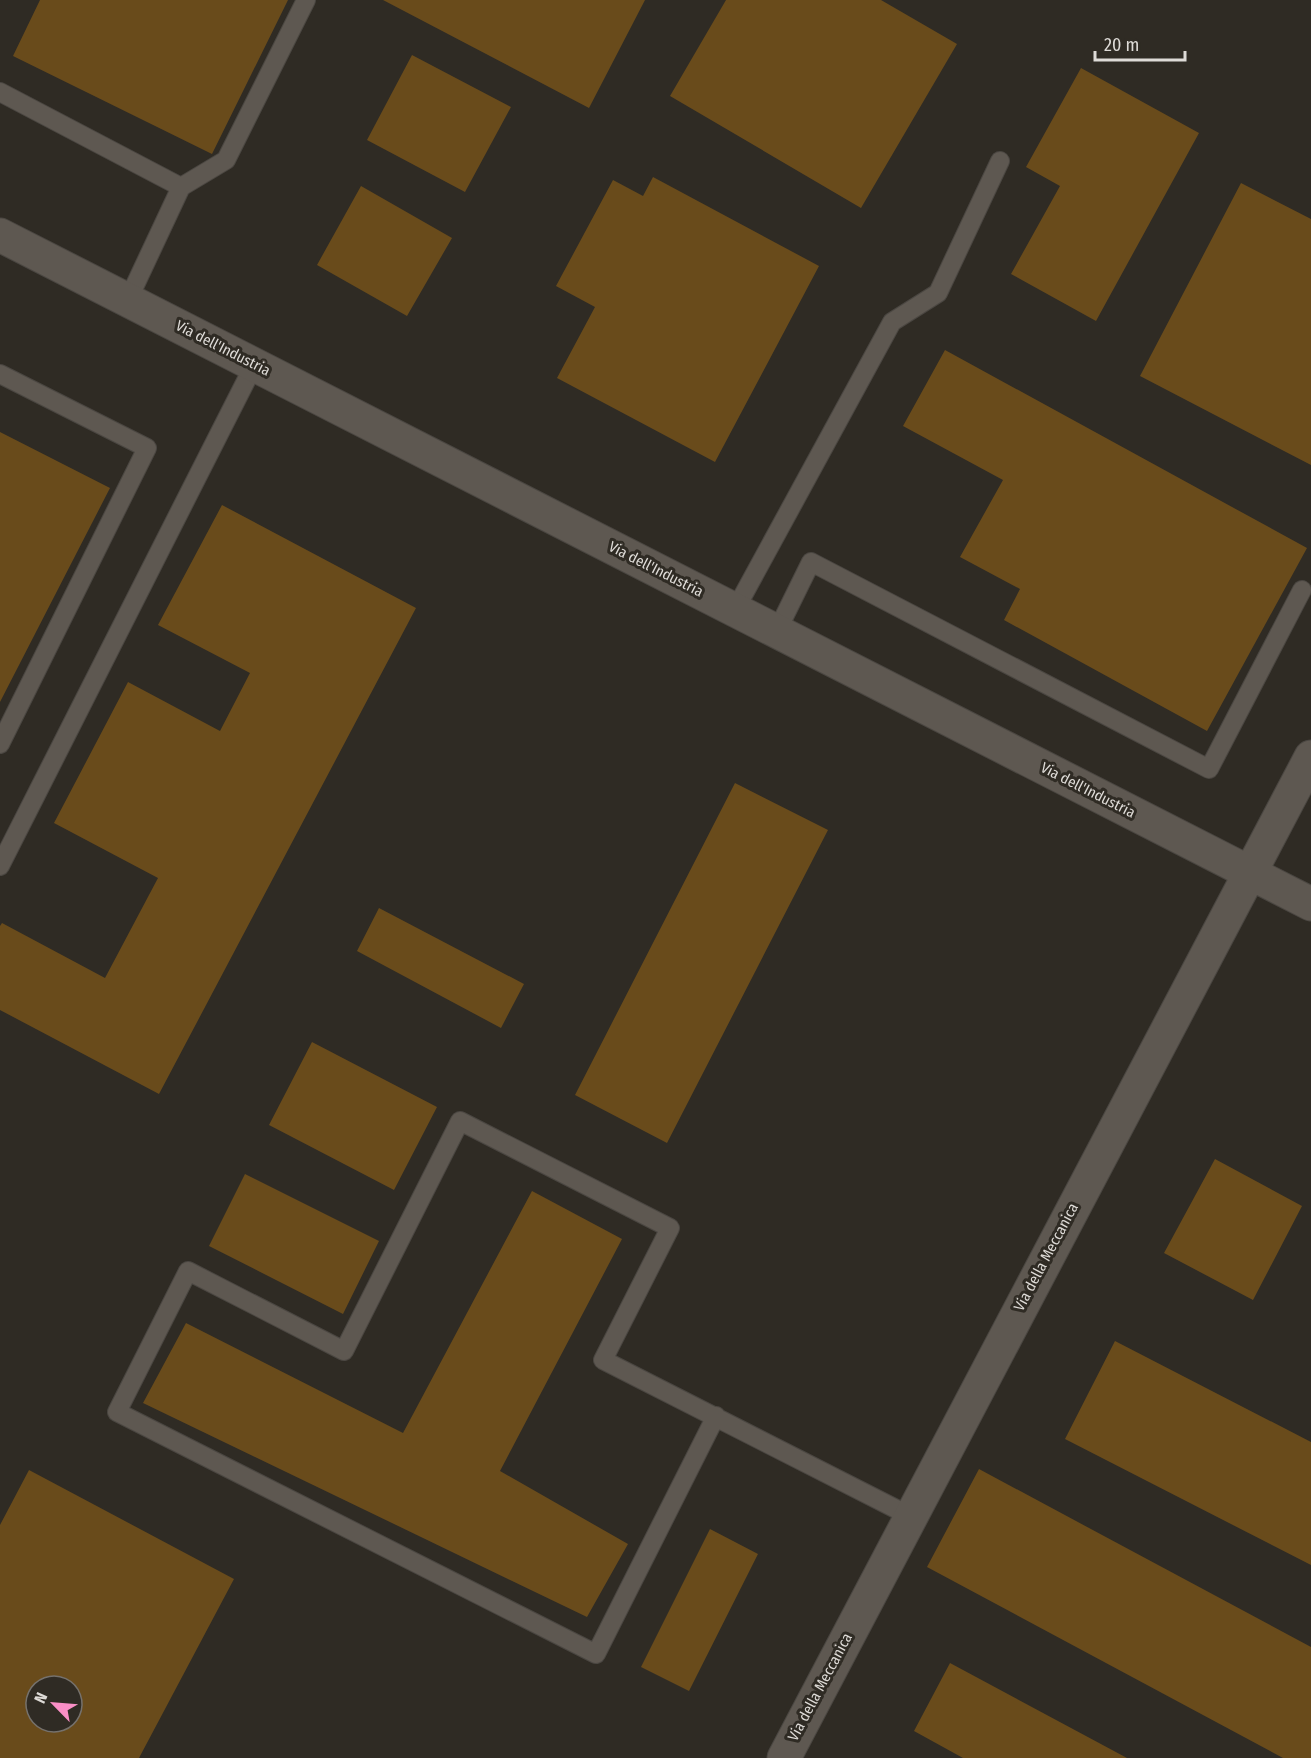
<svg xmlns="http://www.w3.org/2000/svg" width="1311" height="1758" font-family="'Fira Sans Condensed',sans-serif">
	<rect width="100%" height="100%" fill="#2f2b24"/>
	<path fill="#694b1b" fill-rule="evenodd" d="M40,0H288L212,154L13,56Z
		M383,0H645L589,108Z
		M726,0H881L957,44L861,208L670,96Z
		M412,55L511,107L465,192L367,140Z
		M1081,68L1199,133L1096,321L1011,274L1060,186L1026,167Z
		M653,177L819,266L715,462L557,378L595,307L556,286L613,180L643,196Z
		M1241,183L1311,219V465L1140,376Z
		M361,186L452,238L407,316L317,265Z
		M945,350L1307,548L1207,731L1004,620L1020,589L960,557L1003,480L903,426Z
		M0,432L110,488L0,702Z
		M222,505L416,608L159,1094L0,1010V926L2,923L105,978L158,878L54,823L128,682L220,731L250,673L158,625Z
		M735,783L828,830L667,1143L575,1095Z
		M379,908L524,984L501,1028L357,951Z
		M312,1042L437,1107L394,1190L269,1125Z
		M1215,1159L1302,1206L1253,1300L1164,1253Z
		M245,1174L379,1241L343,1314L209,1246Z
		M532,1191L622,1239L500,1471L628,1544L587,1617L143,1403L186,1323L403,1433Z
		M1115,1341L1311,1442V1565L1065,1439Z
		M979,1469L1311,1647V1758H1283L927,1567Z
		M29,1470L234,1579L139,1758H0V1525ZM36,1686H72V1722H36Z
		M710,1529L758,1554L689,1691L641,1667Z
		M950,1663L1127,1758H963L914,1731Z"/>
	<g fill="none" stroke-linecap="round" stroke-linejoin="round">
		<defs>
			<path id="service" d="M0,92L181,187L128,300
				M181,187L226,160L306,0
				M0,374L147,448L0,744
				M735,610L892,322L938,293L1000,161
				M777,631L811,562L1209,769L1302,590
				M0,866L254,365
				M716,1416L596,1654L117,1412L188,1271L344,1351L460,1121L670,1228L603,1360L910,1516"/>
			<path id="minor" d="M0,235L1311,904
				M784,1758L1311,757"/>
		</defs>
		<use href="#service" stroke="#4b4742" stroke-width="20"/>
		<use href="#minor" stroke="#4b4742" stroke-width="35"/>
		<use href="#service" stroke="#5e5851" stroke-width="18"/>
		<use href="#minor" stroke="#5e5851" stroke-width="33"/>
	</g>
	<g text-anchor="middle" stroke-width="6" stroke-linejoin="round" paint-order="stroke">
		<g font-size="15" fill="#dedbd7" stroke="#2f2b24">
			<text transform="translate(223 348) rotate(27)" y="5">Via dell'Industria</text>
			<text transform="translate(656 569) rotate(27)" y="5">Via dell'Industria</text>
			<text transform="translate(1088 790) rotate(27)" y="5">Via dell'Industria</text>
			<text transform="translate(1046 1257) rotate(-62)" y="5">Via della Meccanica</text>
			<text transform="translate(820 1687) rotate(-62)" y="5">Via della Meccanica</text>
		</g>
	</g>
	<g transform="translate(54 1704) rotate(295)"><circle r="28" fill="#2f2b24" stroke="#75716c" stroke-width="1.5"/>
	<path d="M0-4.5L10 22L0 15L-10 22Z" fill="#fa8fc6"/>
	<text y="-9" font-size="16" font-weight="bold" text-anchor="middle" fill="#dedbd7">N</text>
	</g>
	<path d="M1095 51v9h90v-9" fill="none" stroke="#dedbd7" stroke-width="3"/>
	<text x="1104" y="51" font-size="18" fill="#dedbd7" stroke="#2f2b24" stroke-width="4.5" paint-order="stroke">20 m</text>
</svg>
